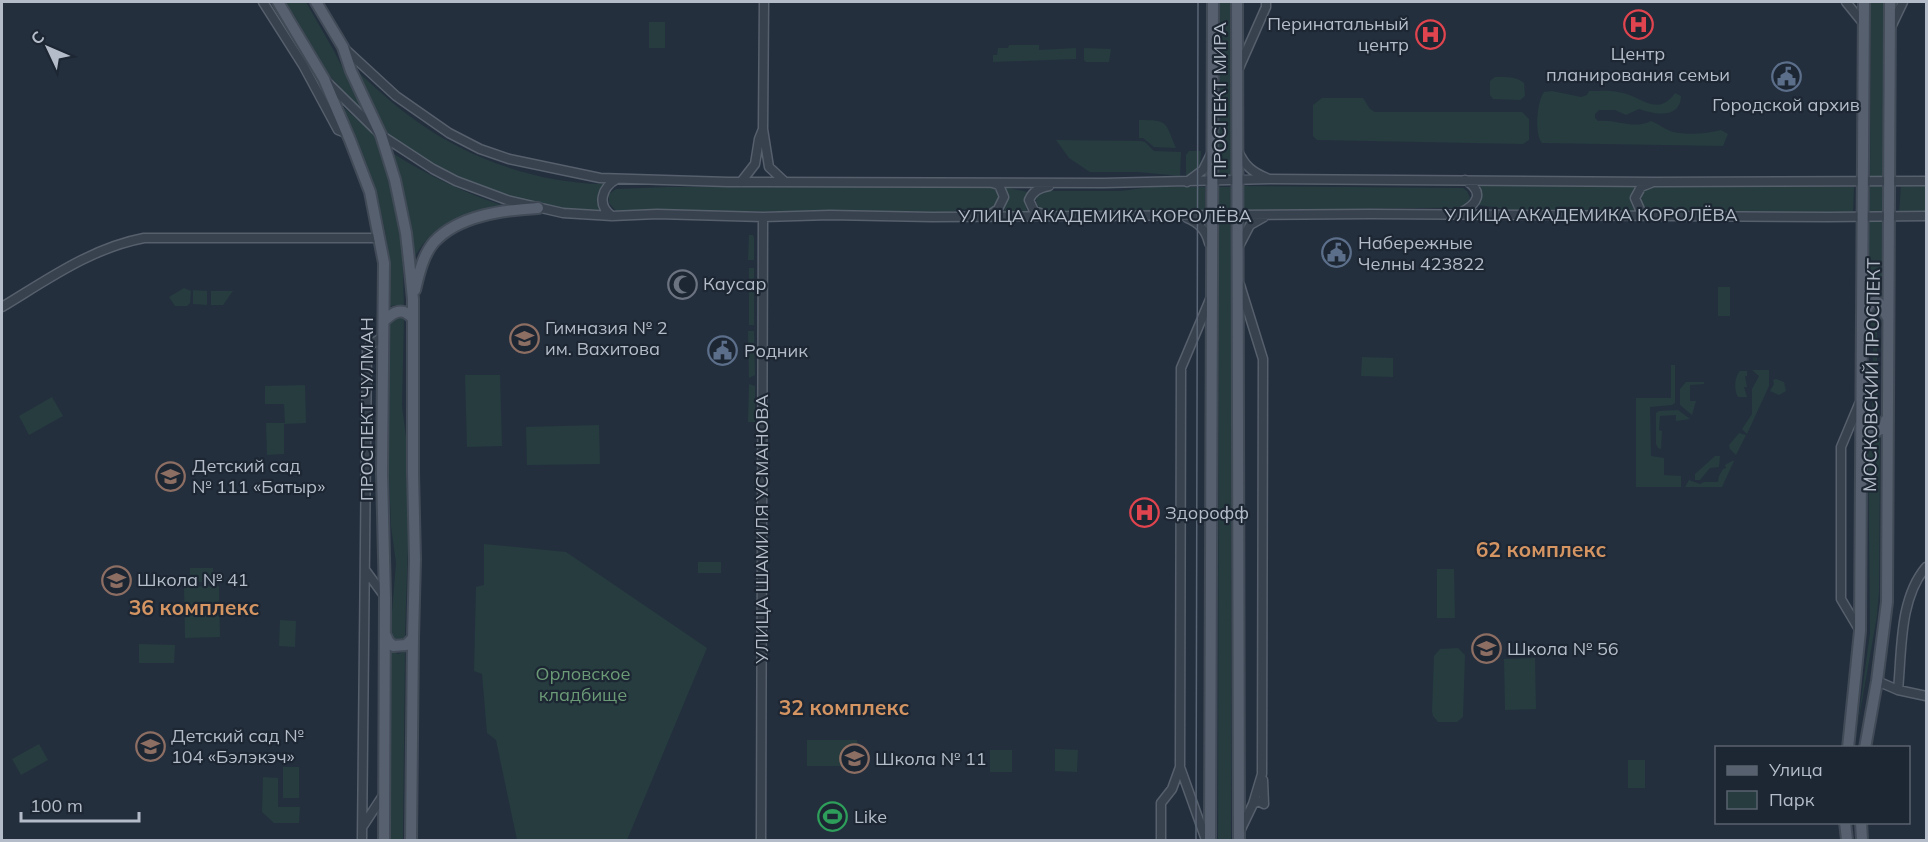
<svg xmlns="http://www.w3.org/2000/svg" width="1928" height="842" font-family="Mulish,sans-serif">
	<rect width="100%" height="100%" fill="#242f3e"/>
	<path fill="#263c3f" d="M283,2H306L334,51L367,116L328,74L294,15Z
		M1219,2H1231V177H1219Z
		M1871,2H1883V177L1870,176Z
		M649,22H665V48H649Z
		M1009,45H1039V50L1076,48V59L993,62V55H997L998,48H1008Z
		M1084,48L1111,49L1109,62H1086L1084,60Z
		M359,73C377,89 395,106 415,120C468,159 538,183 603,184L597,197L602,212L565,211L520,202L475,184L427,161L386,133Z
		M1495,77C1505,77 1516,76 1524,83L1525,96L1520,100L1493,99L1490,95V81Z
		M1552,91L1581,97L1587,95L1589,91C1598,91 1609,90 1618,92C1639,94 1657,119 1675,93L1681,96C1680,120 1654,114 1639,109L1626,115L1615,110H1599L1595,114V118L1598,121C1617,119 1633,130 1651,121C1659,124 1666,130 1673,132C1688,135 1707,134 1721,130L1728,134L1723,146L1542,143C1534,134 1537,101 1544,92Z
		M1322,98H1363L1370,109L1375,112H1522L1529,119V140L1523,144L1317,140L1313,136V105Z
		M342,106L377,137L389,176L402,236L404,308L396,305L386,307C388,288 389,270 388,251C383,201 359,152 342,106Z
		M1139,120C1169,120 1165,122 1176,148L1154,147L1143,138H1139Z
		M1056,140L1140,141L1145,142L1154,151L1181,152L1180,176L1138,172H1090L1069,158Z
		M1189,151H1201C1201,163 1199,174 1186,176V155Z
		M391,152C428,176 465,193 507,207C467,212 437,219 415,256L406,205Z
		M1480,185L1636,186C1629,194 1629,203 1635,211L1513,210L1479,205L1482,195Z
		M1870,185L1883,186V212H1869Z
		M1901,185H1926V214H1899Z
		M1244,186L1463,188L1467,191L1470,198L1465,206L1460,208C1387,207 1316,211 1244,211Z
		M667,187H992L996,189L999,196L995,206L991,209H961L951,212L616,211L609,203V194L616,189Z
		M1004,187L1028,192L1025,202L1027,212L1003,213L1008,198Z
		M1150,187H1205V211H1046L1039,209L1036,202L1037,196L1044,191H1121Z
		M1219,187H1231V211H1219Z
		M1651,187H1854L1853,213L1651,212L1644,207L1641,197L1645,189Z
		M1219,220H1232L1231,840H1218Z
		M1869,221H1883V301H1868Z
		M749,235H753L754,238V260H748Z
		M749,268H754V325H749Z
		M1718,287H1730V316H1718Z
		M184,288L191,291L190,303L187,306H175L169,297Z
		M193,290L207,291V305L193,304Z
		M211,291H233L223,305H211Z
		M1873,309L1877,312V388L1880,419V422L1875,423L1872,418L1873,346L1870,312Z
		M396,317H402L404,320L402,406L406,437L408,544L405,636L402,641L395,642L390,637L396,563L391,526L389,474V323Z
		M748,331H754L755,375L749,378Z
		M1362,357L1393,358V377L1361,376Z
		M1671,365H1675V403L1672,405L1650,407L1651,456L1664,458V475L1681,476V487H1636V398H1671Z
		M1752,370H1769V386L1747,434L1742,429L1752,414V389L1759,376Z
		M1740,371H1747V376H1745L1747,387H1744L1747,397H1738C1734,391 1734,377 1740,371Z
		M500,375L502,446L467,447L465,375Z
		M1776,379L1784,382L1786,391L1779,395L1770,391L1774,384L1773,380Z
		M1686,382H1704V384L1690,385V401H1696L1692,415L1680,405V389Z
		M749,384L755,386V422H748Z
		M305,385L306,423L284,424V454L267,455L266,423H285L284,404H265V386Z
		M52,397L63,416L29,435L19,416Z
		M1678,410L1690,419L1676,421V415L1660,416L1659,430L1662,431L1661,449L1658,448L1656,444V413L1659,411Z
		M599,425L600,464L527,465L526,427Z
		M1739,433L1746,435L1736,455L1730,449L1729,445Z
		M1868,436L1873,439L1880,438L1879,592L1877,616L1857,729L1870,633Z
		M1715,456H1720L1719,467L1710,468L1700,480H1695V474Z
		M1732,461H1734L1722,487H1685L1689,480L1700,484L1704,482H1718L1719,476L1723,469L1726,468L1725,465Z
		M484,544L566,552L707,648L627,840H517L496,740L487,733L482,674L474,671L476,587L484,585Z
		M698,562H721V573H698Z
		M190,568H213V582H190Z
		M1437,569H1454L1455,618H1437Z
		M219,586L220,637L185,638L184,587Z
		M280,620L296,621L295,647L279,646Z
		M139,644L175,645L174,663H139Z
		M1458,648L1465,655L1463,717L1457,722H1438L1433,716L1432,711L1434,656L1440,649Z
		M389,650L398,654L405,651L403,840H388Z
		M1535,658L1536,709L1505,710L1504,659Z
		M807,740H857V766H807Z
		M39,744L48,760L21,775L12,759Z
		M1055,749L1078,750L1077,772L1055,771Z
		M990,750H1012V772H990Z
		M1628,760H1645V788H1628Z
		M283,767H299V798H283Z
		M263,777L278,778V807H300L299,823H274L262,812Z"/>
	<g fill="none" stroke-linecap="round" stroke-linejoin="round">
		<defs>
			<path id="minor" d="M263,2L303,65L338,130L348,134
				M764,2L763,129L769,167L785,182
				M1846,2L1863,23
				M1891,27L1903,2
				M345,49L396,96L449,133L480,149L509,159L600,178L728,182L1104,183L1270,179L1654,182L1926,181
				M1239,68L1266,7V2
				M326,81L381,135L433,169L456,181L507,200L563,213L612,216L657,214L763,217L830,215L932,217L1370,214L1829,217L1926,216
				M1238,151C1245,166 1252,172 1267,178
				M741,182L755,164L759,139L763,129
				M1187,182L1203,170L1211,154
				M1460,213C1478,204 1485,192 1465,180
				M1043,214L1034,211L1029,200C1033,191 1039,188 1049,186
				M1647,215L1641,212L1635,198L1641,187L1651,183
				M612,216C596,205 602,187 617,179
				M987,217L998,209L1004,197L999,185L992,183
				M1187,218C1199,223 1206,230 1209,243
				M1239,246L1250,225L1264,217
				M1240,285L1263,359L1262,774L1253,804L1240,831
				M2,307C47,280 91,248 144,238H380
				M1859,404L1841,447V599L1860,631
				M366,571L385,597
				M1877,681L1898,690L1926,696
				M1898,690C1902,650 1899,599 1926,567
				M1253,804L1258,801L1264,804L1263,780
				M363,826L384,794
				M362,840L367,350L370,345L383,337
				M761,840L763,217
				M1161,840V803L1172,789L1180,767
				M1206,840L1180,767L1181,368L1211,297"/>
			<path id="major" d="M278,2L324,79L350,140L370,192L384,263L382,474L385,598L384,840
				M316,2L343,47L351,71L381,135L395,180L406,233L409,260L413,299V473L415,559L413,638L411,840
				M1237,2L1239,840
				M415,290C419,273 423,255 434,242C459,215 504,210 538,208
				M1864,316L1869,305L1875,301L1879,303L1888,318
				M384,321C393,312 403,306 413,319
				M1862,418L1868,428L1875,432L1884,428L1886,420
				M385,634L388,641L393,646L406,645L413,638
				M1848,748L1860,631L1864,2
				M1865,748L1877,681L1887,602L1890,2
				M1845,822L1847,840
				M1861,822L1862,840
				M1210,840L1213,2"/>
		</defs>
		<use href="#minor" stroke="#565f6c" stroke-width="11"/>
		<use href="#major" stroke="#414a57" stroke-width="14"/>
		<use href="#minor" stroke="#38414e" stroke-width="8"/>
		<use href="#major" stroke="#56606e" stroke-width="10"/>
		<path stroke="#5a6575" stroke-width="1.5" d="M1196,840L1198,2"/>
	</g>
	<defs>
		<symbol id="hospital-ring" viewBox="-11 -11 22 22"><circle r="9.5" fill="#1d2633" stroke="#e0444e" stroke-width="1.5"/><path d="M-5-5h3v3.5h4V-5h3V5h-3V1.5h-4V5h-3Z" fill="#e0444e"/></symbol>
		<symbol id="civic-ring" viewBox="-11 -11 22 22"><circle r="9.5" fill="#1d2633" stroke="#5c6f8a" stroke-width="1.5"/><path d="M-.6-6.5H3V-4.5H.6V-3L4-1V1h2V6H-6V1h2V-1L-.6-3ZM-1.2 2.5V6h2.4V2.5Z" fill="#5c6f8a"/></symbol>
		<symbol id="mosque-ring" viewBox="-11 -11 22 22"><circle r="9.5" fill="#1d2633" stroke="#6b7280" stroke-width="1.5"/><path d="M3.5-4.9A6 6 0 1 0 3.5 4.9A5 5 0 1 1 3.5-4.9Z" fill="#6b7280"/></symbol>
		<symbol id="school-ring" viewBox="-11 -11 22 22"><circle r="9.5" fill="#1d2633" stroke="#8d6e63" stroke-width="1.5"/><path d="M0-5L7-2L0 1L-7-2ZM-4 1L0 2.5L4 1V4Q0 6-4 4Z" fill="#8d6e63"/></symbol>
		<symbol id="stadium-ring" viewBox="-11 -11 22 22"><circle r="9.5" fill="#1d2633" stroke="#2e9e5b" stroke-width="1.5"/><path d="M0-5a6.5 5 0 1 0 0 10a6.5 5 0 1 0 0-10ZM-3.5-1.8h7v3.6h-7Z" fill="#2e9e5b"/></symbol>
	</defs>
	<g fill-rule="evenodd">
		<use href="#hospital-ring" x="1622" y="8" width="33" height="33"/>
		<use href="#hospital-ring" x="1414" y="18" width="33" height="33"/>
		<use href="#civic-ring" x="1770" y="60" width="33" height="33"/>
		<use href="#civic-ring" x="1320" y="236" width="33" height="33"/>
		<use href="#mosque-ring" x="666" y="268" width="33" height="33"/>
		<use href="#school-ring" x="508" y="322" width="33" height="33"/>
		<use href="#civic-ring" x="706" y="334" width="33" height="33"/>
		<use href="#school-ring" x="154" y="460" width="33" height="33"/>
		<use href="#hospital-ring" x="1128" y="496" width="33" height="33"/>
		<use href="#school-ring" x="100" y="564" width="33" height="33"/>
		<use href="#school-ring" x="1470" y="632" width="33" height="33"/>
		<use href="#school-ring" x="134" y="730" width="33" height="33"/>
		<use href="#school-ring" x="838" y="742" width="33" height="33"/>
		<use href="#stadium-ring" x="816" y="800" width="33" height="33"/>
	</g>
	<g text-anchor="middle" stroke-width="4.5" stroke-linejoin="round" paint-order="stroke">
		<g font-size="18" fill="#b4bcc9" stroke="#1d2633" text-anchor="start">
			<text x="1409" y="30" text-anchor="end">Перинатальный<tspan x="1409" dy="21">центр</tspan></text>
			<text x="1638" y="60" text-anchor="middle">Центр<tspan x="1638" dy="21">планирования семьи</tspan></text>
			<text x="1786" y="111" text-anchor="middle">Городской архив</text>
			<text x="1358" y="249">Набережные<tspan x="1358" dy="21">Челны 423822</tspan></text>
			<text x="703" y="290">Каусар</text>
			<text x="545" y="334">Гимназия № 2<tspan x="545" dy="21">им. Вахитова</tspan></text>
			<text x="744" y="357">Родник</text>
			<text x="192" y="472">Детский сад<tspan x="192" dy="21">№ 111 «Батыр»</tspan></text>
			<text x="1165" y="519">Здорофф</text>
			<text x="137" y="586">Школа № 41</text>
			<text x="1507" y="655">Школа № 56</text>
			<text x="171" y="742">Детский сад №<tspan x="171" dy="21">104 «Бэлэкэч»</tspan></text>
			<text x="875" y="765">Школа № 11</text>
			<text x="854" y="823">Like</text>
		</g>
		<g font-size="18" fill="#b4bcc9" stroke="#1d2633">
			<text transform="translate(1220 100) rotate(-90)" y="6">ПРОСПЕКТ МИРА</text>
			<text x="1591" y="221">УЛИЦА АКАДЕМИКА КОРОЛЁВА</text>
			<text x="1105" y="222">УЛИЦА АКАДЕМИКА КОРОЛЁВА</text>
			<text transform="translate(1872 375) rotate(-89)" y="6">МОСКОВСКИЙ ПРОСПЕКТ</text>
			<text transform="translate(367 409) rotate(-90)" y="6">ПРОСПЕКТ ЧУЛМАН</text>
			<text transform="translate(762 529) rotate(-90)" y="6">УЛИЦА ШАМИЛЯ УСМАНОВА</text>
		</g>
		<g font-size="18" fill="#6b9a76" stroke="#1d2633">
			<text x="583" y="680">Орловское<tspan x="583" dy="21">кладбище</tspan></text>
		</g>
		<g font-size="21" font-weight="bold" fill="#d59563" stroke="#1d2633">
			<text x="1541" y="557">62 комплекс</text>
			<text x="194" y="615">36 комплекс</text>
			<text x="844" y="715">32 комплекс</text>
		</g>
	</g>
	<rect width="1928" height="842" fill="none" stroke="#b4bcc9" stroke-width="6"/>
	<rect x="1715" y="746" width="195" height="78" fill="#1d2633" stroke="#59626f" stroke-width="1.5"/>
	<rect x="1727" y="766" width="30" height="9" fill="#56606e" stroke="#59626f" stroke-width="1.5"/>
	<text x="1769" y="776" font-size="18" fill="#b4bcc9">Улица</text>
	<rect x="1727" y="791" width="30" height="18" fill="#263c3f" stroke="#59626f" stroke-width="1.5"/>
	<text x="1769" y="806" font-size="18" fill="#b4bcc9">Парк</text>
	<g transform="translate(48 48) rotate(314)" stroke="#1d2633" stroke-width="4.5" paint-order="stroke">
	<path d="M0-4.5L10 22L0 15L-10 22Z" fill="#b4bcc9"/>
	<text y="-9" font-size="16" font-weight="bold" text-anchor="middle" fill="#b4bcc9">С</text>
	</g>
	<path d="M21 812v9h118v-9" fill="none" stroke="#b4bcc9" stroke-width="3"/>
	<text x="30" y="812" font-size="18" fill="#b4bcc9" stroke="#1d2633" stroke-width="4.5" paint-order="stroke">100 m</text>
</svg>
